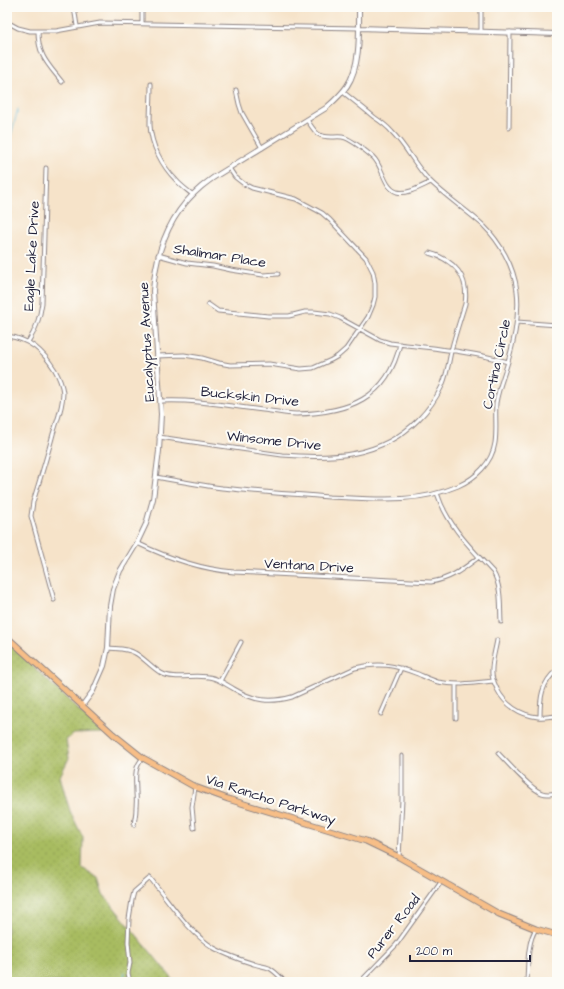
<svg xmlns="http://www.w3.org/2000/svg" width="564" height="989" font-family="'Architects Daughter',sans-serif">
	<defs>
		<pattern id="grass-dots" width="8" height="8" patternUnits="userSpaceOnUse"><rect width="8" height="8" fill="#a8bc60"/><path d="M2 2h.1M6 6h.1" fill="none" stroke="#90a154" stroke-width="1.8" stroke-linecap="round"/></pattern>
	</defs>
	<rect width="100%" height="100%" fill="#fdfcf7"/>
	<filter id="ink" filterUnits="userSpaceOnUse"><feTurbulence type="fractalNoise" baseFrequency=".025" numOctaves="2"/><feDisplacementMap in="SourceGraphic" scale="8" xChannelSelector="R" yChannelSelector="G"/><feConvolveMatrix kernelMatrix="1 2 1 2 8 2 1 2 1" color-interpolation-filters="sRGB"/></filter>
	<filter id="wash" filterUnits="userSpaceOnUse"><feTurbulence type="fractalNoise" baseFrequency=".012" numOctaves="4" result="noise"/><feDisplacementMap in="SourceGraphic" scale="16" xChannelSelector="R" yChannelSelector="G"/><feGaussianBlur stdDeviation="0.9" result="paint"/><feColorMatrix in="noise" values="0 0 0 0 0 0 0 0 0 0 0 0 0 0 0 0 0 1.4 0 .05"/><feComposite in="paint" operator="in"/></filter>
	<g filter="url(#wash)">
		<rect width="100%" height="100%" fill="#f6e3c9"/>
		<path fill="url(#grass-dots)" stroke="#656f4e" d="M7,642L103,733L74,734L66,740L69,758L60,776L65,795L70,811L83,838L82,868L98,878L103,894L175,982H7Z"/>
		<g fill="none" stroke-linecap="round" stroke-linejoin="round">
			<path stroke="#62bde0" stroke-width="1" d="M7,150L18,109
				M122,982L125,972"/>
		</g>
	</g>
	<g filter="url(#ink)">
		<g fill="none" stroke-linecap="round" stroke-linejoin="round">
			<defs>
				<path id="minor" d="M74,7L77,26
					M142,7V24
					M481,7V31
					M7,22L18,28L30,31H56L100,23L359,28
					M38,31C38,56 48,64 62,82
					M151,84C151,98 150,111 150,125C151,145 162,166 176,180C181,186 187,190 193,195
					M236,90L239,104L242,113L262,148
					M307,120C310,124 314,131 318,134C325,139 335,136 342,137C350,138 367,152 373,157C383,166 383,187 397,192C407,195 422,186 431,182
					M509,128L510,32
					M158,255L187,263L213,266L231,270L263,275L278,274
					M208,304L218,311L268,316H289L305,312H314L330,314L340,318L380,340L390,343C430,348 470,351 508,362
					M517,322L557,325
					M7,336C30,339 43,351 55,370C59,377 62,384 63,393C63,407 57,421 53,434C47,457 40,479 33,502L31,516L54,600
					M28,342C36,330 40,318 42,303L46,168
					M157,356L184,355L202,358L219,363L230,365L269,364L301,369L313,368L331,360L338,356L346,349L368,317L373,305L375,297V283L373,272L366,258L330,220L322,213L296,199L252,188L244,184L235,177L229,168
					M160,401C194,399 229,406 263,410C274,411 285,414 296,414C347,413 388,399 400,344
					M159,437L282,455C332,459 380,458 418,420C428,410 436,399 442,386C447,375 449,362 451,351C455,335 460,320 465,304C469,277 455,260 429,253
					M156,477C178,481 200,485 222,488C258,492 293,494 329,497C374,499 416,504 458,486C476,478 492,463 495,443C497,430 495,416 496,403C498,390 503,378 507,365C514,342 520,315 517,291C514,266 500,242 483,225C465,209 445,196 428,179C415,165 406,146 392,132C387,126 380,121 374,117C363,108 353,100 343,92
					M437,493C447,525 471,548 493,572C502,587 500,606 501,622
					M137,543C168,558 199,569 234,572L431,582C451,579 463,569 479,557
					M497,640C495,652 491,663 492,674C492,679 495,684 497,689C505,705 520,715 538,717C544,718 551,716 557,716
					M108,648C117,649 127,648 135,653C143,657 152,668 161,673C175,681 197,673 213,678C220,680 227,685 234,689C254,701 270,703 292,697L355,668C380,662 394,665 418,674C425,677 431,680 438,682C457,686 475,683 494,681
					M220,681L241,642
					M381,714L401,668
					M540,717C540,699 541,683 557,670
					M456,718V685
					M498,753C507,762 531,790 542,793C547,795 552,794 557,793
					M134,825C136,814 137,804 136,793C136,780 133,768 143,758
					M194,828L192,807L195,787
					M399,857L402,800V756
					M130,982L128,973L130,963L128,942L129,919L132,900L134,892L150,878C170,902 187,931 214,948C226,955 241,960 254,964C259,966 264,966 269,968C275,971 280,977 285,982
					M360,982L396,945L441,882
					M527,982C528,966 527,942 536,929"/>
				<path id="tertiary" d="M359,28L557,34
					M82,706L93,691L104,666L108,648L110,606L113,589L120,571L137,543L146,524L153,499L159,451L161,414L153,291C156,251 169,214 201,187C206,183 211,179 216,176L326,108C334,101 341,95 347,86C361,65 359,31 359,7"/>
				<path id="primary" d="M7,637L113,734L143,758L195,787L228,799L366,841L399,857L499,914L536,929L557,935"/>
			</defs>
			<use href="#minor" stroke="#8c8282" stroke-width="5"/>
			<use href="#tertiary" stroke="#8c8282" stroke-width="6"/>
			<use href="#primary" stroke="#8c8282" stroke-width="7"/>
			<use href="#minor" stroke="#fff" stroke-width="3"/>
			<use href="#tertiary" stroke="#fff" stroke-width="4"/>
			<use href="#primary" stroke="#f7be87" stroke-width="5"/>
		</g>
	</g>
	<g text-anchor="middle" stroke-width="4" stroke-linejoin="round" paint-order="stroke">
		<g font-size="14" fill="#22223b" stroke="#fdfcf7">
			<text transform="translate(220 255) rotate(9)" y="5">Shalimar Place</text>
			<text transform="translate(31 256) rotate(-87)" y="5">Eagle Lake Drive</text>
			<text transform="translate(146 342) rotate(-93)" y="5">Eucalyptus Avenue</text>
			<text transform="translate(496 364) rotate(-78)" y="5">Cortina Circle</text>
			<text transform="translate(250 396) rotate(6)" y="5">Buckskin Drive</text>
			<text transform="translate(274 440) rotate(6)" y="5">Winsome Drive</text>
			<text transform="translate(309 565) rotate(3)" y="5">Ventana Drive</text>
			<text transform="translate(271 799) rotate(18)" y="5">Via Rancho Parkway</text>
			<text transform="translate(393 926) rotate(-52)" y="5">Purer Road</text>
		</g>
	</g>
	<rect width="564" height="989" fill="none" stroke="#fdfcf7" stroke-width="24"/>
	<path d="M410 955v6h120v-6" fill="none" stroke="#22223b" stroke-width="2"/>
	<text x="416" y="955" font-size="12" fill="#22223b" stroke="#fdfcf7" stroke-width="3" paint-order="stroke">200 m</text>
</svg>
